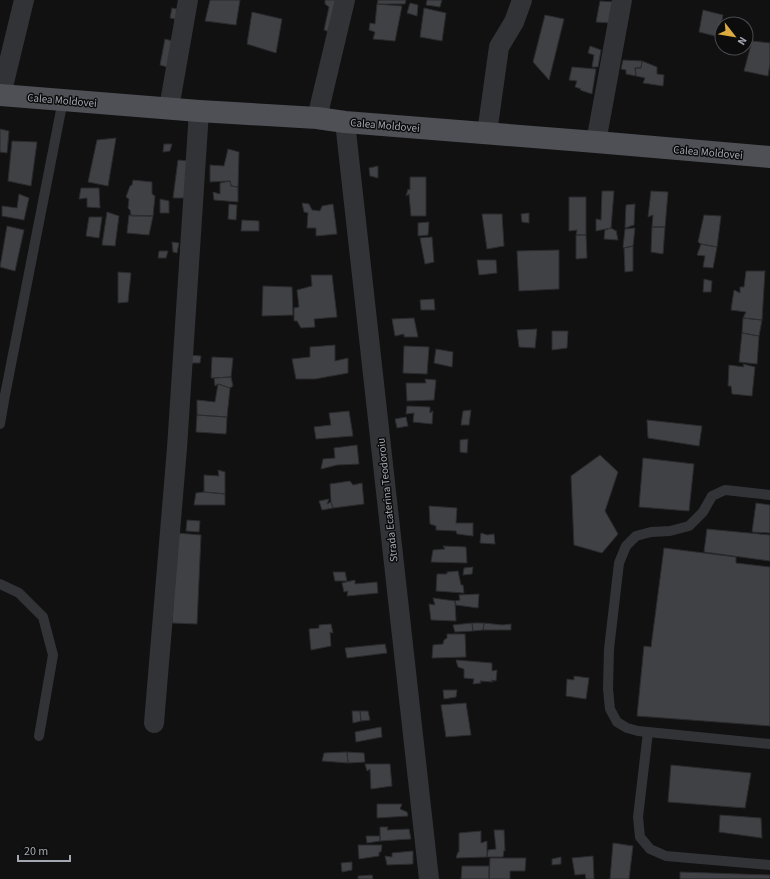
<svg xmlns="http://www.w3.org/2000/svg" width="770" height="879" font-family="'Source Sans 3',sans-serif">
	<rect width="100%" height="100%" fill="#111112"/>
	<path fill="#404145" stroke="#2b2b2e" d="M210,0H240L236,25L205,21Z
		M325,0H342L335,34L324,30L329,7L325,4Z
		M378,0H406L405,4H377Z
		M427,0H442L440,7L426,5Z
		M600,1L614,2L611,23L596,22Z
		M410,3L418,5L417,16L407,13Z
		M377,4L402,6L395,41L373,39L375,32L369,30L370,23L375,24Z
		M172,8L190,12L189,22L170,18Z
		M424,8L446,13L442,41L420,37Z
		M703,10L723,15L719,37L699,32Z
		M252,12L282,19L276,53L247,44Z
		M545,15L564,19L549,80L533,62Z
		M165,39L188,45L182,71L160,65Z
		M752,41L770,43V64L768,76L744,71Z
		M590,46L601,50L598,67H592L594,55L588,53Z
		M623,60L642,61L641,68H635L636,76L626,74V70L621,69Z
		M642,61L657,67V74L664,75L663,86L643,83L645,78L636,76L635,68H641Z
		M572,67L596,69L592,94L580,90L581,89L575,87L577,81L569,80Z
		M0,129L9,131L7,153L0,152Z
		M116,138L108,186L88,182L97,140Z
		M12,141L37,142L31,186L8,181Z
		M164,144H172L170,151L163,152Z
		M228,149L239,152L238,187L231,186L230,181L210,182V165L224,166Z
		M178,160L189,161L186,198H173Z
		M378,166V178L370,176L369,168Z
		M410,177H426V216H411L409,194L406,196L408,189L410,190Z
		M133,180L152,182V194L155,196L153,216H131L130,210L128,208L129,199L126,197L130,186L132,185Z
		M230,181L231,186L238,187V202L214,200L213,192L220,194V183Z
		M81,188H99L100,208L87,207V198L79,199Z
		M602,191H614L611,228L596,231V219L601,220Z
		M651,191L668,192L665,227H652L653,215L648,217Z
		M19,194L29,198L24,220L2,216V206L17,208Z
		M569,197H586V235H576L577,230L569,231Z
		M160,199L169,201V213H160Z
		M302,203L309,204L312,210L320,211L322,206L333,204L337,234L316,236V228H307L308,213L304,212Z
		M229,204L237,205L236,220L228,219Z
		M635,204L634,225L625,228L626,205Z
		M107,212L119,216L115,246L102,245Z
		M529,213V223L522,222L521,214Z
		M482,214H502L504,246L487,249Z
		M129,215L153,216L149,235L127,233Z
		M704,215L721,216L717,247L701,244L698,242Z
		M89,217H102L99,238L86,236Z
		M242,220L259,221V231H241Z
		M429,222L428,235L418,236V223Z
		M7,226L24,230L15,271L0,267Z
		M652,227H665L663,254L651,252Z
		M611,228L616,231V230L618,240L604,239L605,230Z
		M635,228L633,246L624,248L623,247L625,229Z
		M576,235H586L587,258L576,259Z
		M432,237L434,262L425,264L420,238Z
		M172,242L179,243L177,253L173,252Z
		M701,244L717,247L713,268L703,267L705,256L697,255Z
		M633,246V271L625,272L624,248Z
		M559,250V289L519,291L517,251Z
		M159,251H168L166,258H158Z
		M477,260H496L497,273L479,275Z
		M746,271H765L762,320L743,318L746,312L731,310L734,290L740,293V287H744Z
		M118,272L131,273L128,302L118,303Z
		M311,275H332L337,317L314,319L315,327L301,328L297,321H294V308L299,307L297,290L312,286Z
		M704,279L712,281L711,292H703Z
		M263,286L292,287L293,315L262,316Z
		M434,299L435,310H421L420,300Z
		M414,318L418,337H404V334L395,336L392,319Z
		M743,318L762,320L759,336L742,333Z
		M537,329L535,348L519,347L517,330Z
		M552,331H568L567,348L552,350Z
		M742,333L759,336L757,364L739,362Z
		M335,345V361L348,358V373L315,379H296L292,359L310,357V347Z
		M404,346L429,347L427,374L403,373Z
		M436,349L453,352L452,367L434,363Z
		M188,355L201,356L200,363H189Z
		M212,357L233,358L231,377L211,378Z
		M743,364L755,367L752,396L732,394L731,386H728L729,365L744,367Z
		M231,377L233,386L230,388L218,384L215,386L214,378Z
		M425,379L436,380L434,400L407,401L406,383H426Z
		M218,384L230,388L227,417L197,415V400L215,402Z
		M407,406L430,407V413L433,411L432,424L413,422L414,413L406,414Z
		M471,410L469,425H461L463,411Z
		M349,411L353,436L316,439L314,427L331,425L329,413Z
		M197,415L227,417L226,434L196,432Z
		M406,417L408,426L397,428L395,419Z
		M647,420L702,426L699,446L648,438Z
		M468,439L467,453L460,452V440Z
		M357,445L359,464L337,465L321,469L323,459L335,458L334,448Z
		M600,455L618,472L605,511L618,534L602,553L574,545L571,476Z
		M643,458L694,464L689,511L639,507Z
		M218,470L225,472V494L204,492V475L219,476Z
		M350,481L353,485L362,483L364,504L333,508L331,502L330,484Z
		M204,492L225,494V505H194L196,493Z
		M329,499L327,504L331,502L333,508L322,510L319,501Z
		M756,503L770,505V533L752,532Z
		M429,506L457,508L456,523H473V536L457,534L456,531L436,530V526L430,524Z
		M187,520L200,521L199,532L186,531Z
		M707,529L770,535V561L704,552Z
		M177,533L201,535L197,624L172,623Z
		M481,533L487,535L494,534L495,544L480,543Z
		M443,546L466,547L467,563L431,562L433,550L445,549Z
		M664,548L736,557V563L770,567V726L637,716L644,646L651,647Z
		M473,567L472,574L463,575L464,568Z
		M458,571L461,585H463L464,593L436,591L437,574H447V572Z
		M333,572H345L347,581H335Z
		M355,580V584L377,582L378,593L347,596L348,591L344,592L342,583Z
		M479,594L478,608L456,605L455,601L460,600L459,595Z
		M433,598L455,601L456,621L431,620L429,604L435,605Z
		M472,623H484L483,630L473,631Z
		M472,623L473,631L455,632L453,625Z
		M484,623L502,625L511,624V630H483Z
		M331,624L333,633L330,632L331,646L311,650L309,629L319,628V625Z
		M447,634H465L466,657L432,658L433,645L443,644L444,640L447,638Z
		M385,644L387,653L347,658L345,648Z
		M456,660L492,663V671L497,670L496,681L491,680L493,682L480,681L481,683L473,684L474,679L464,678V669L458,667Z
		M574,676L589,678L586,699L566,696L567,679L574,680Z
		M443,690H457L456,697L444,699Z
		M466,703L471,735L446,737L441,705Z
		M352,711H360L361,721L353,723Z
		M360,711H368L370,720L361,721Z
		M381,727L382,737L356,742L355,732Z
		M347,752L364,753L365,762L348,763Z
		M347,752L348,763L322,761L324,753Z
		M365,764H390L392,786L371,789L370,769L367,771Z
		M671,765L751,773L745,808L668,802Z
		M377,804H402L400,809L407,812L408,816L377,818Z
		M720,815L761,818L762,838L719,832Z
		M380,827H388L387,830L409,829L411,839L380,841Z
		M494,830H504L505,851L504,850L503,857H487L488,850L496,849Z
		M481,831V843L487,841V857L456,858L458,852H459V833Z
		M366,836H380V841L367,843Z
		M613,843L633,846L629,879H610Z
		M358,845H382L381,852H379V856L359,859Z
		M413,851V864L387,865L385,856L392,857V853Z
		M593,856L594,879H586L585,874L575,875L572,858Z
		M561,857V864L552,865V859Z
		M490,858H526L525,871H510V879H489Z
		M352,862V870L342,872L341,863Z
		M462,866H489V879H461Z
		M680,872L770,875V879H680Z
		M372,875L373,879H358V876Z"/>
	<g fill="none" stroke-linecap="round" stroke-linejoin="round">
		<path stroke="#323336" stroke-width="10" d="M0,424L5,395L63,100
			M770,495L725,490L712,496L703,512L689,526L670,531L651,532L636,536L626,546L619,563L609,649L608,689L610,709L617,722L627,728L638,731L770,744
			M0,584L19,593L43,617L53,655L39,736
			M648,732L638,817L640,837L650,849L666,856L770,865"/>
		<path stroke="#323336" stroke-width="20" d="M1,95L24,0
			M169,108L188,0
			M317,118L345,0
			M345,122L429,879
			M487,133L499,47L514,22L522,0
			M596,142L622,0
			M154,723L177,448L199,111"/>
		<path stroke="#4e5055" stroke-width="22" d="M0,95L199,111L317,118L345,122L596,142L770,157"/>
	</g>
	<g text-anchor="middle" stroke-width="3" stroke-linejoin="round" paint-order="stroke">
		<g font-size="11" fill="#a3a7b1" stroke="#0c0c0d">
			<text transform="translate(62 100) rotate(5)" y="4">Calea Moldovei</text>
			<text transform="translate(385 125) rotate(5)" y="4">Calea Moldovei</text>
			<text transform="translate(708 152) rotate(5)" y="4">Calea Moldovei</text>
			<text transform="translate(387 500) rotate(-96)" y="4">Strada Ecaterina Teodoroiu</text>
		</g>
	</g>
	<g transform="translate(734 36) rotate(121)"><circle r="19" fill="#0c0c0d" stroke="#484a4f"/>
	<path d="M0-3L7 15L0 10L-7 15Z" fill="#dcaa3e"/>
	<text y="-6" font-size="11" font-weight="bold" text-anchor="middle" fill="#a3a7b1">N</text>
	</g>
	<path d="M18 855v6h52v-6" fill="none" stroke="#a3a7b1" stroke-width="2"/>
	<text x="24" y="855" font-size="12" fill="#a3a7b1" stroke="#0c0c0d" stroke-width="3" paint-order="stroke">20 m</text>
</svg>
